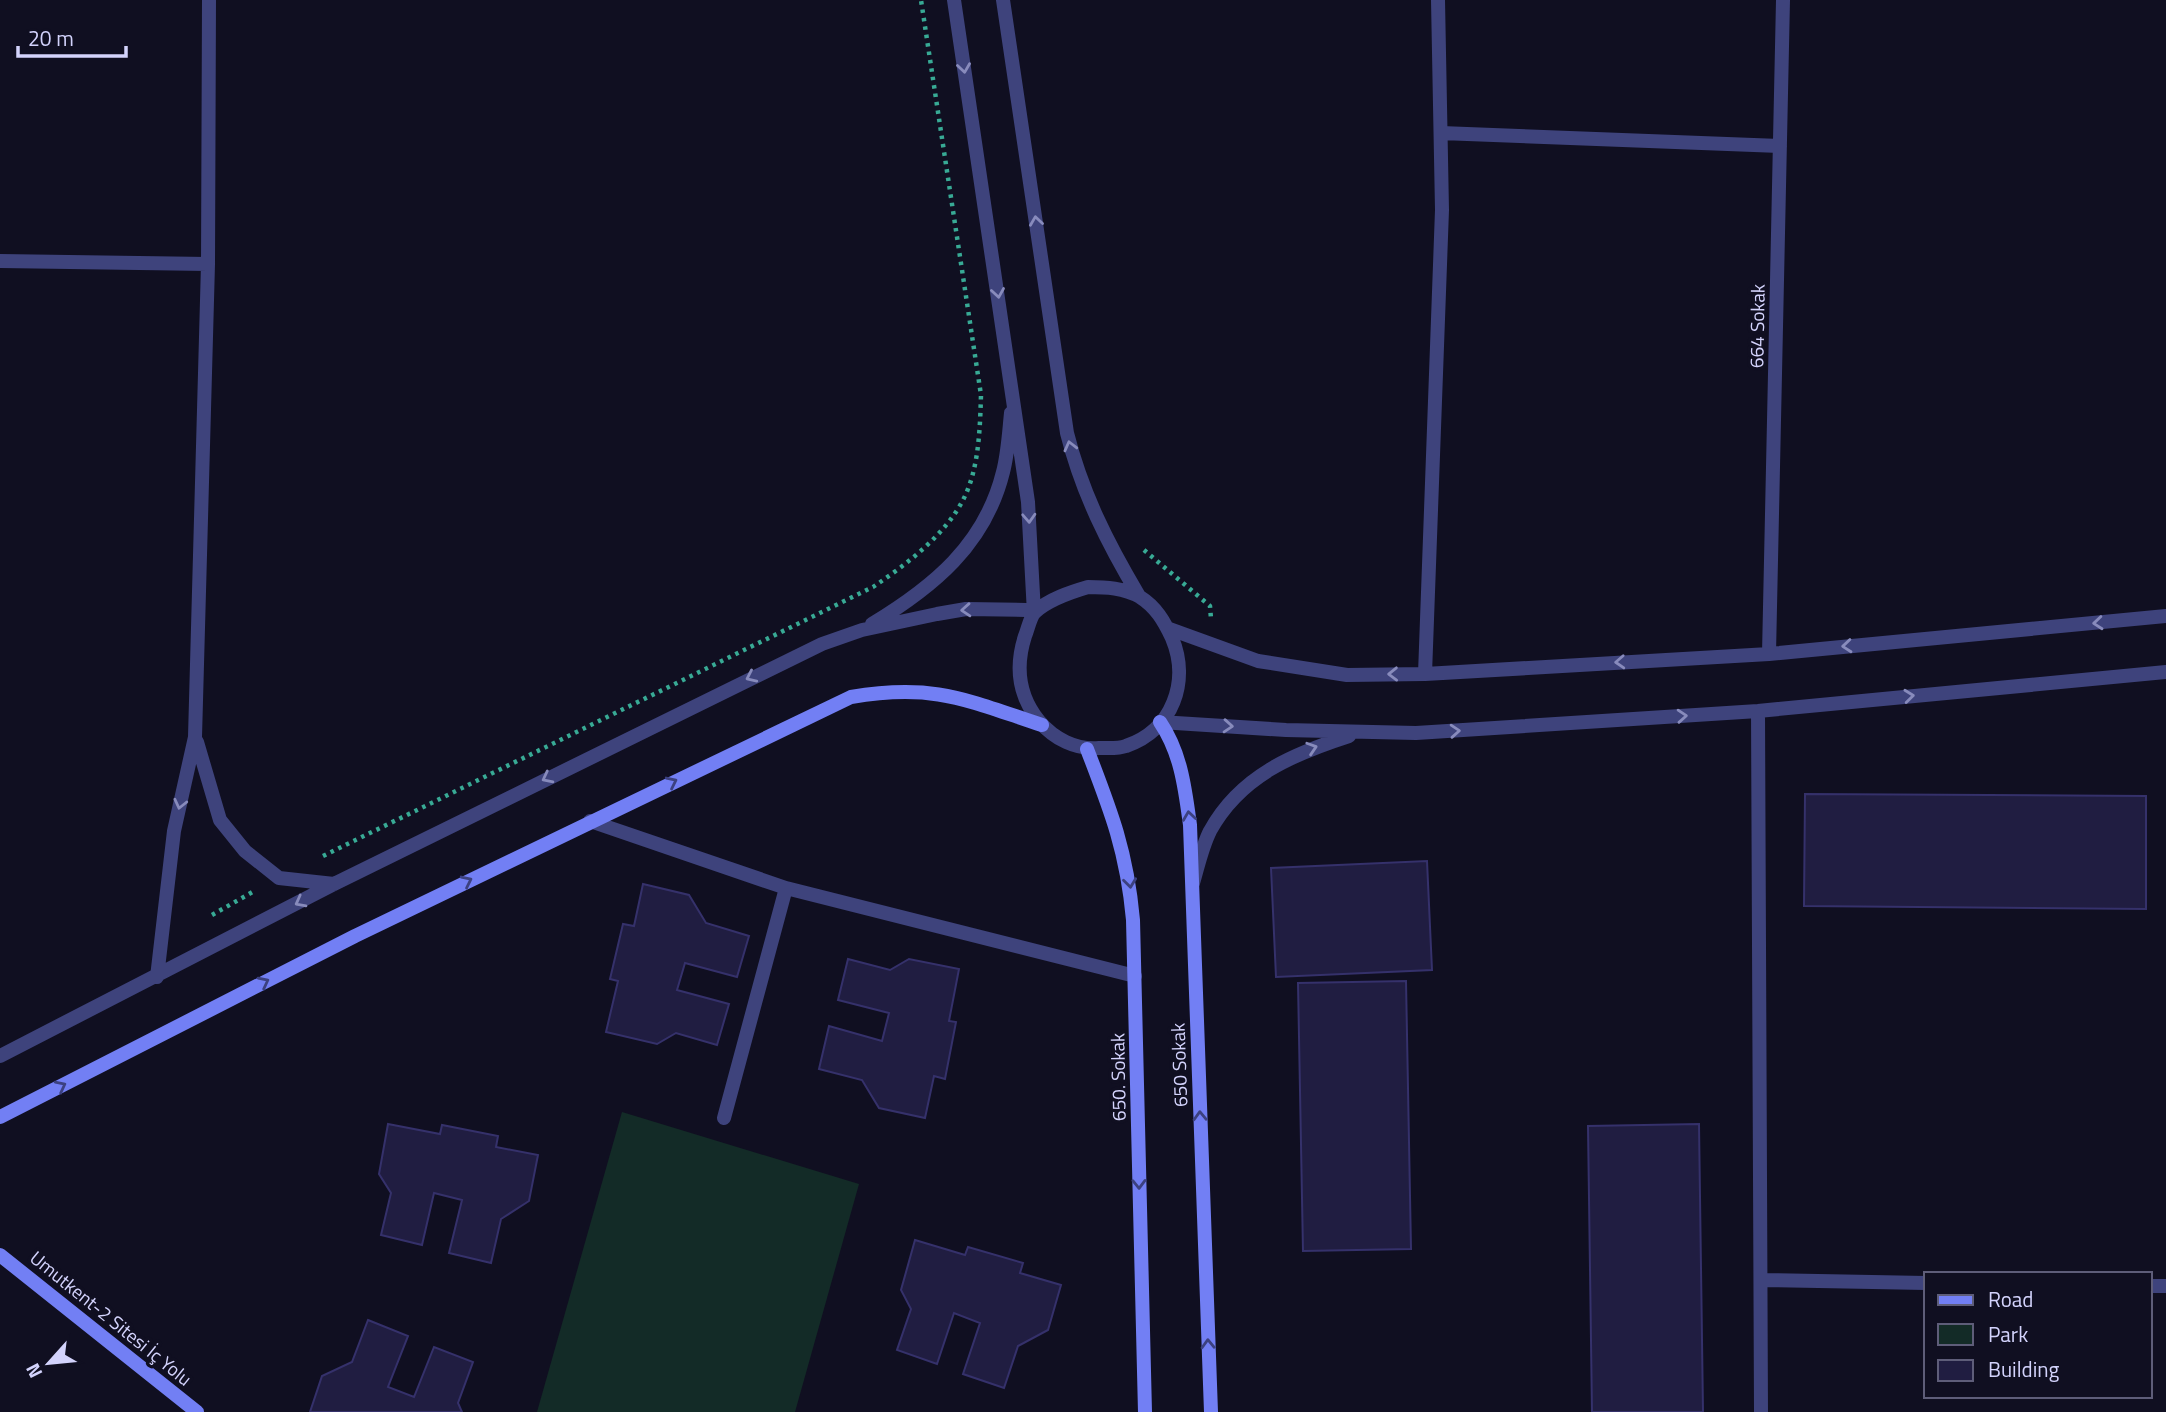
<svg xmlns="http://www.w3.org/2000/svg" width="2166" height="1412" font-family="'Titillium Web',sans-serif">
	<rect width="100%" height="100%" fill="#100f21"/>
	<path fill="#132b27" d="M622,1112L859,1184L795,1412H537Z"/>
	<path fill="#201d41" stroke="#35316b" stroke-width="2" d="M1805,794L2146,796V909L1804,906Z
		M1427,861L1432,970L1276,977L1271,868Z
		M643,884L689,895L706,923L749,936L737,977L685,963L677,990L729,1004L717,1045L676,1033L657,1044L606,1032L618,981L610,979L623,924L634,926Z
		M848,959L890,970L909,959L959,969L949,1021L956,1022L945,1079L934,1076L925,1118L879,1108L862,1080L819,1069L829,1026L882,1041L889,1013L838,1000Z
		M1406,981L1411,1249L1303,1251L1298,983Z
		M388,1124L440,1134L442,1125L498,1136L496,1147L538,1155L529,1201L501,1219L491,1263L449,1253L462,1200L434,1193L422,1245L381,1235L391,1193L379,1174Z
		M1699,1124L1703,1412H1592L1588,1126Z
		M915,1240L965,1255L968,1247L1023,1263L1020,1273L1061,1285L1048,1330L1018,1346L1004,1388L963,1374L980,1323L954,1313L937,1364L897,1350L911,1309L901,1290Z
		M368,1320L408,1336L388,1387L414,1397L434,1347L473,1362L458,1403L462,1412H310L322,1376L352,1362Z"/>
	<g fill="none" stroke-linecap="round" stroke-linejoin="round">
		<path stroke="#38aa95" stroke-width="4.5" stroke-dasharray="3.5 5" stroke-linecap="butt" d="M1144,550L1210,606L1211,619
			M323,856L873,587C907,564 947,534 965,496C979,466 980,428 981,395L921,0
			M212,915L256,890"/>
		<path stroke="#3e437c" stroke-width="14" d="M1003,0L1067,433C1082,493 1108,544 1139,596
			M1441,133L1780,146
			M0,261L208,264
			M1088,587C1106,587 1124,588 1140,597C1156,607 1164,621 1172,638C1190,681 1173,730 1126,746C1118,749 1108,748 1099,748C1076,750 1054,739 1039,721C1018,695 1015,667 1025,636C1028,629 1030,617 1035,612C1049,599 1071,592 1088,587Z
			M872,624C933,587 985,545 1003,472C1008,453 1009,432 1011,413
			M1167,628L1258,661L1347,675L1425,674L1769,654L2166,616
			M1769,654L1783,0
			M1425,674L1442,210L1438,0
			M1758,711L1761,1412
			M1160,722L1286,730L1416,733L1758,711L2166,672
			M197,742L220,820L245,851L279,878L334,884
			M590,821L786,888L1135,976
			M1193,883C1198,866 1202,847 1210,831C1240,776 1293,754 1349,736
			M157,977L174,831L195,737L208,264L209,0
			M0,1056L334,884L822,644L862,630L937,614L966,609L1026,610L1034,613L1028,502L954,0
			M724,1118L786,888
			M1761,1280L1926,1283
			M2150,1286H2166"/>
		<path stroke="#727ff4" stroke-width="14" d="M1160,722C1181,753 1185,788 1190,825L1211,1412
			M1087,749C1111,811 1127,852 1133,920L1145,1412
			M0,1117L355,936L851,697C934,683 966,700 1042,725
			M0,1255L197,1412"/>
	</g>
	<defs><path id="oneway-chevron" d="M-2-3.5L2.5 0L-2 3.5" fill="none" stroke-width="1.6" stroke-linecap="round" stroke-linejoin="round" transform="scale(1.75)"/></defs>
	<g stroke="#888bbc">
		<use href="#oneway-chevron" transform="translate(964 68) rotate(82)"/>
		<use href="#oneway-chevron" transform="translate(1036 221) rotate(-98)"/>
		<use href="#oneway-chevron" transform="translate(998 293) rotate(81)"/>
		<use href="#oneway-chevron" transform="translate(1070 446) rotate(-104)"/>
		<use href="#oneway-chevron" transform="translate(1029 518) rotate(87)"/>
		<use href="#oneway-chevron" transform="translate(966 610) rotate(176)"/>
		<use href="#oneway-chevron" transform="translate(2098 623) rotate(175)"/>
		<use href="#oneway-chevron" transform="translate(1847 646) rotate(175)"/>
		<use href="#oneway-chevron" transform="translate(1620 662) rotate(177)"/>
		<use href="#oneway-chevron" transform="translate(1393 674) rotate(179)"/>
		<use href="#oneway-chevron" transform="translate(751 677) rotate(155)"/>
		<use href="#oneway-chevron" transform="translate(1909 696) rotate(-6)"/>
		<use href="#oneway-chevron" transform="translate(1682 716) rotate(-4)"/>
		<use href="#oneway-chevron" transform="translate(1228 726) rotate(4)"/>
		<use href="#oneway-chevron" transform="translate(1455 731) rotate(-4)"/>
		<use href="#oneway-chevron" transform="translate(1312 748) rotate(-18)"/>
		<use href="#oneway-chevron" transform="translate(547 778) rotate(153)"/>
		<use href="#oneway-chevron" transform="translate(180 804) rotate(103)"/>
		<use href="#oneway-chevron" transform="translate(300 902) rotate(152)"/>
	</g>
	<g stroke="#3c4180">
		<use href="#oneway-chevron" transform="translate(672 782) rotate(-26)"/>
		<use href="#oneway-chevron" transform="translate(1189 816) rotate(-98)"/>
		<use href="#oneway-chevron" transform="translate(467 881) rotate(-26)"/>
		<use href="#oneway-chevron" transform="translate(1130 883) rotate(83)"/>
		<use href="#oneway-chevron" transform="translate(264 982) rotate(-27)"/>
		<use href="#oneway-chevron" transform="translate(61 1086) rotate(-27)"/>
		<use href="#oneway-chevron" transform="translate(1200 1116) rotate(-92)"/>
		<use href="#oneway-chevron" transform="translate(1139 1184) rotate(89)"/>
		<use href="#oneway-chevron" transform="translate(1208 1344) rotate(-92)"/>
	</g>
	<g text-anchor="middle" stroke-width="7" stroke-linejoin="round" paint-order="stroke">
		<g font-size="19" fill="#d3d3fc" stroke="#100f21">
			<text transform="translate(1757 326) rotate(-89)" y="7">664 Sokak</text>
			<text transform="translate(1179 1065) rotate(-92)" y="7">650 Sokak</text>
			<text transform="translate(1118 1077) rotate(-91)" y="7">650. Sokak</text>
			<text transform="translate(111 1318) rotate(39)" y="7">Umutkent-2 Sitesi İç Yolu</text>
		</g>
	</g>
	<rect x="1924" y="1272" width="228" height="126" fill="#100f21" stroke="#5e5d79" stroke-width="2"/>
	<rect x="1938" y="1295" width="35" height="10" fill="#727ff4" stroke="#5e5d79" stroke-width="2"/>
	<text x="1988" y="1307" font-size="21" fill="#d3d3fc">Road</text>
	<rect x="1938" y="1324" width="35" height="21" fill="#132b27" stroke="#5e5d79" stroke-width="2"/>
	<text x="1988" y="1342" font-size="21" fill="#d3d3fc">Park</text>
	<rect x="1938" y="1360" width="35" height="21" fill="#201d41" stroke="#5e5d79" stroke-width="2"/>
	<text x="1988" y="1377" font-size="21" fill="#d3d3fc">Building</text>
	<g transform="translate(49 1363) rotate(243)" stroke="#100f21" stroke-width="5" paint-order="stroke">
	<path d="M0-5L12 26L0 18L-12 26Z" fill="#d3d3fc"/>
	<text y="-10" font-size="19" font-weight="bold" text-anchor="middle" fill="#d3d3fc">N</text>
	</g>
	<path d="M18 46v10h108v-10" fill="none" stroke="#d3d3fc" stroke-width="3.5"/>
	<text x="28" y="46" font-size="21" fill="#d3d3fc" stroke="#100f21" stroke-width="5" paint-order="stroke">20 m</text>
</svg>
